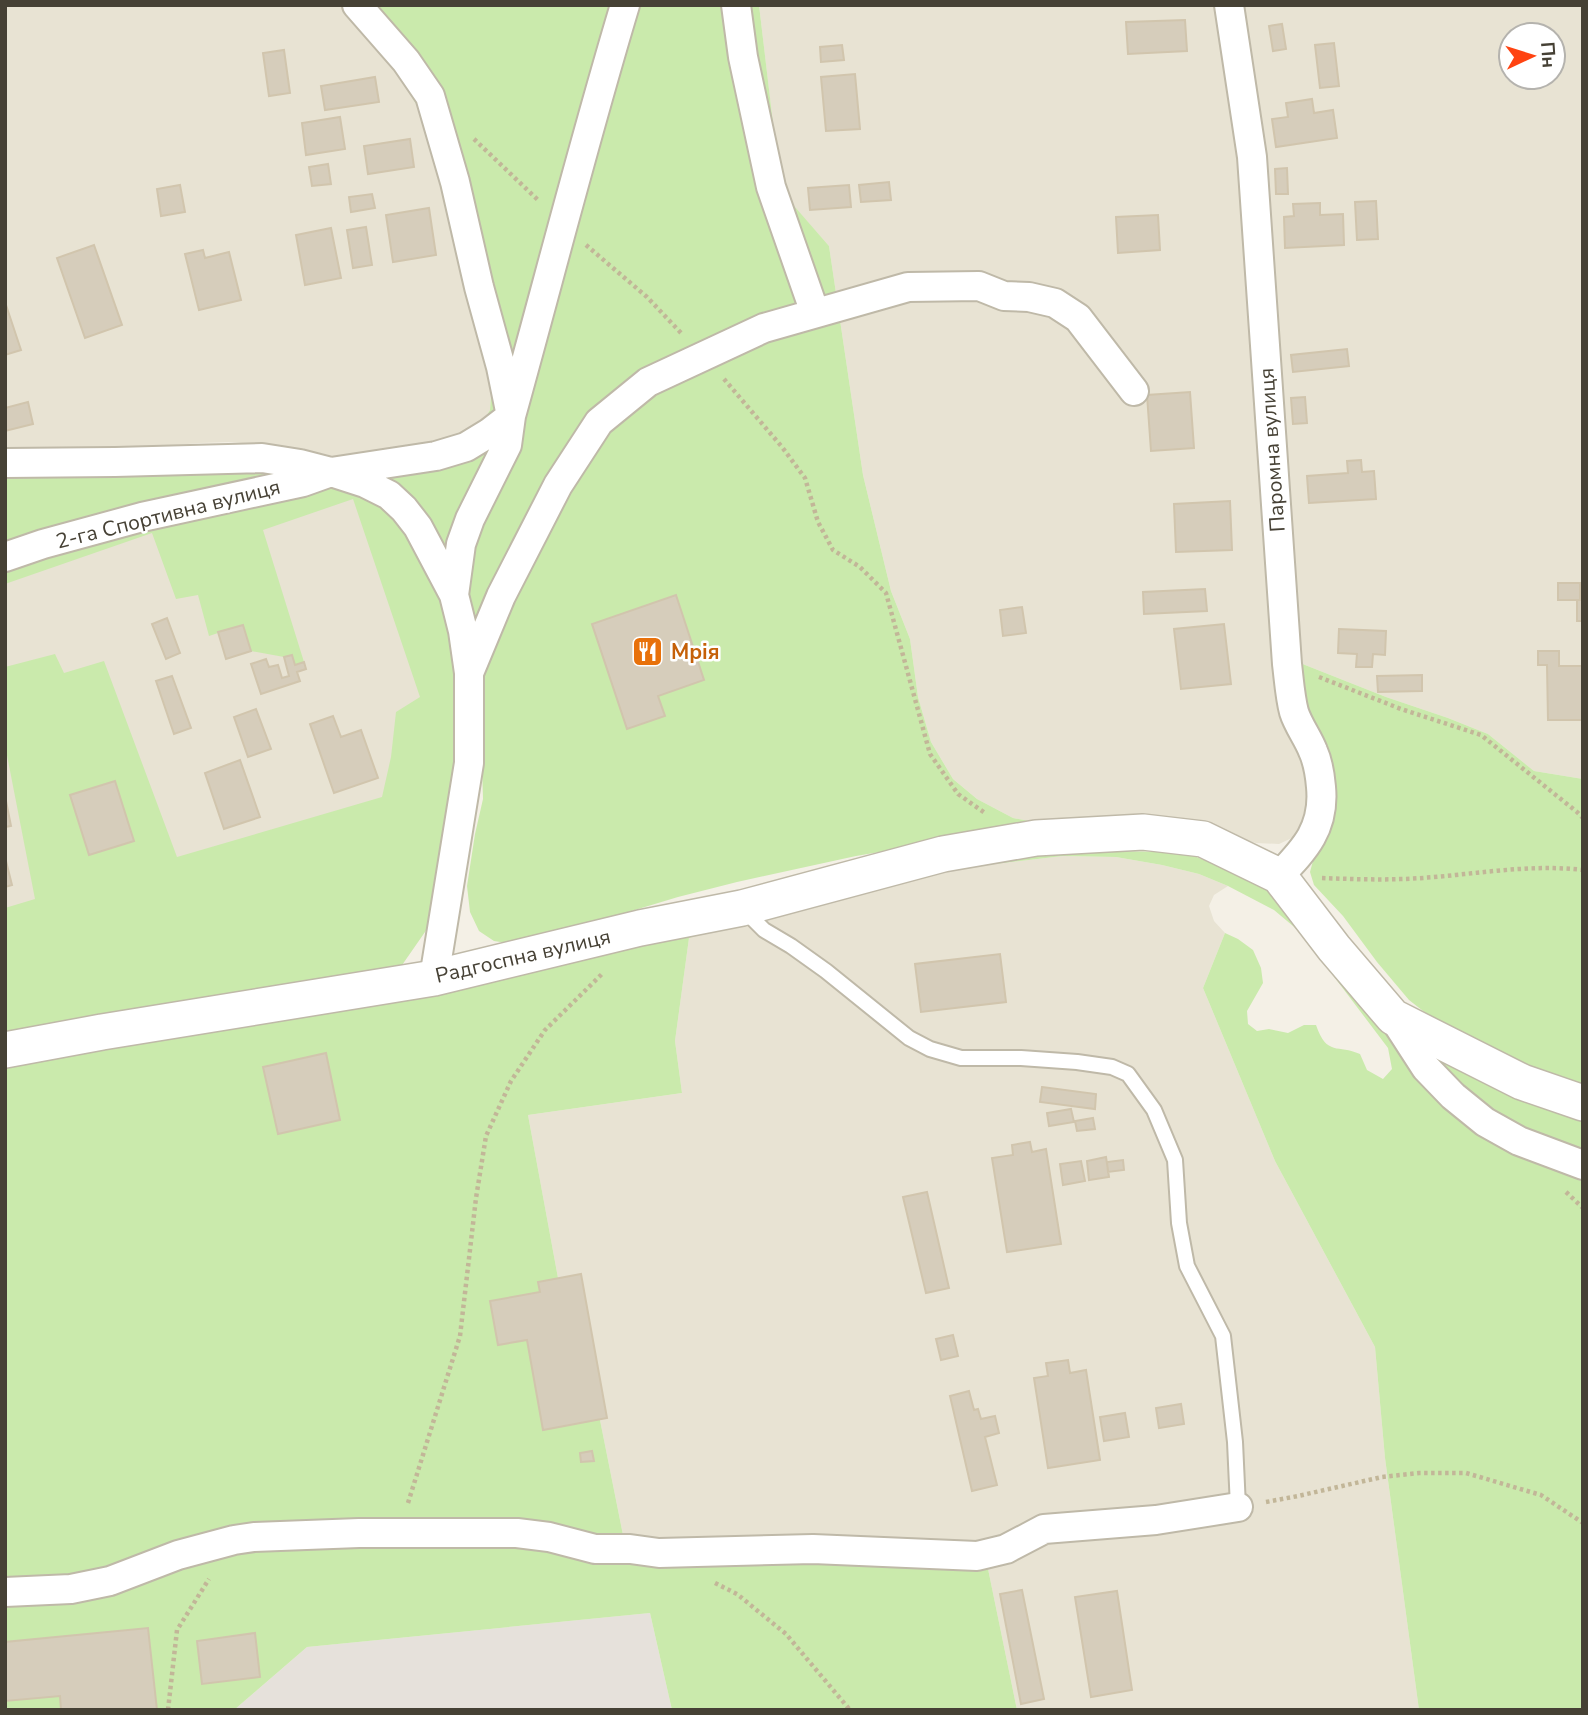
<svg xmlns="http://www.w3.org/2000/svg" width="1588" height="1715" font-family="'Nunito Sans',sans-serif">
	<rect width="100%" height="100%" fill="#f4f0e6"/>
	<path fill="#e8e3d3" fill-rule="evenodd" d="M5,5H342L349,11L380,46L431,128L493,368L490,410L476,432L391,458L352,461L325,454L287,447L231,442L199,443L110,451L53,452L5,449Z
		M759,5H1216L1241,157L1304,763L1313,789L1305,828L1294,837L1279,844L1256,843L1201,826L1159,816L1045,824L1013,818L977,799L953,779L931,742L918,697L910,639L891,591L863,475L829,246L781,192Z
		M1238,5H1583V779L1534,771L1488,734L1448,718L1386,697L1295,661ZM1511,35H1553V77H1511Z
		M360,486L416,533L427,929L402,965L5,1034V564Z
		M1063,856L1116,857L1162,865L1199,874L1228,886L1214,895L1209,906L1214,921L1225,933L1203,988L1275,1161L1375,1347L1385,1458L1419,1710H1017L987,1564L624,1540L600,1420L606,1418L580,1274L558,1278L528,1115L682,1093L675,1041L689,938L803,904L889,881L986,865Z"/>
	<path fill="#e6e1db" d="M650,1613L672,1710H234L307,1647Z"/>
	<path fill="#caeaac" d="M342,5H759L781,191L829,246L863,475L891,591L910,639L918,697L931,742L953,779L977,799L1013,818L1045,824L856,856L737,882L678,897L532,941L514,944L494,941L479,931L470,912L467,886L475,834L483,799L480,699L473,648L382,482L391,458L476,432L490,410L493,368L431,128L380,46Z
		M242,471L299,472L5,552V478Z
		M360,486L389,500L449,611L462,727L443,842L427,929L402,965L374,979L5,1034V908L35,899L5,745V667L55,654L64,673L104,661L177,857L382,797L391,757L396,712L420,697L353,499L263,530L304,662L295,665L292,655L284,657L251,651L242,625L209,636L198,595L176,599L152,533L5,584V564L307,489Z
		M1295,661L1386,697L1448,718L1488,734L1534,771L1583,779V1089L1450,1032L1409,1000L1377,962L1343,916L1314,885L1310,872L1314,857L1324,834L1298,703Z
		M1028,850L1184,852L1261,883L1389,1032L1583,1111V1710H1419L1385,1458L1375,1347L1275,1161L1203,988L1225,933L1238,939L1253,950L1261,968L1263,983L1247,1011L1248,1024L1257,1031L1269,1029L1288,1033L1304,1025H1316C1327,1057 1338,1044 1360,1054L1367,1070L1383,1079L1392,1069L1388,1048L1329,970L1311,943L1293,926L1274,910L1228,886L1199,874L1162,865L1116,857L1063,856L986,865L889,881L803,904L689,938L675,1041L682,1093L528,1115L558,1278L581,1274L607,1418L600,1420L624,1540L987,1564L1017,1710H672L650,1613L307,1647L234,1710H5V1066Z"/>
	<path fill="#d6cdbb" stroke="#d1c5ad" stroke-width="2" d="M1185,20L1187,51L1128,54L1126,22Z
		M1282,24L1286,49L1273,51L1269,26Z
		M1334,43L1339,86L1320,88L1315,45Z
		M842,45L844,60L821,62L820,47Z
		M284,50L290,93L269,96L263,53Z
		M855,74L860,129L826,131L821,77Z
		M375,77L379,102L325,110L321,86Z
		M1312,99L1314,113L1333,110L1337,138L1276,147L1272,119L1288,117L1286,103Z
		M340,117L345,149L306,155L302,123Z
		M410,139L414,167L368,174L364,146Z
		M328,164L331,184L312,186L309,167Z
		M1287,168L1288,194H1276L1275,169Z
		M889,182L891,200L861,202L859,185Z
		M180,185L185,212L161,216L157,189Z
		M849,185L851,207L810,210L808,188Z
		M372,194L375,208L351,212L349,197Z
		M1376,201L1378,239L1357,240L1355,202Z
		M1320,203V215L1343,214L1344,245L1285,248L1284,217L1294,216L1293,204Z
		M429,208L436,255L393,262L386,215Z
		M1158,215L1160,250L1118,253L1116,217Z
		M366,227L372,265L353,268L347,230Z
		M331,228L341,278L305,285L296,235Z
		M94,245L122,325L85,338L57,258Z
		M203,250L205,258L229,252L241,300L199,310L185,254Z
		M5,302L21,350L5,355Z
		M1347,349L1349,366L1293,372L1291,355Z
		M1190,392L1194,448L1151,451L1147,395Z
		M1305,397L1307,423L1293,424L1291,398Z
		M28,402L33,424L5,431V408Z
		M1361,460L1362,472L1374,471L1376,499L1309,503L1307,476L1348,473L1347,461Z
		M1230,501L1232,550L1176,552L1174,504Z
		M1558,583H1580V600H1558Z
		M1205,589L1207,611L1144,614L1143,592Z
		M676,595L704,680L658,696L665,716L627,729L592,624Z
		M1577,600H1583V621H1577Z
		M1022,607L1026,633L1003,636L1000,610Z
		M167,618L180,653L166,659L152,624Z
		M1224,624L1231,684L1181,689L1174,629Z
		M243,625L251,651L226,659L218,632Z
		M1339,629L1386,631L1385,655L1373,654L1372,667H1356L1357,654L1338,653Z
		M1538,651H1559V666H1583V720H1548L1547,665H1538Z
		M292,655L295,665L304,662L306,669L297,672L300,681L261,694L251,664L266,659L269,667L278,665L282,678L289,676L284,657Z
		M1422,675V691L1378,692L1377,676Z
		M172,676L191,728L174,734L156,681Z
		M256,709L271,749L248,757L234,717Z
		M333,716L341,737L361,730L378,778L334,793L310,724Z
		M240,760L260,817L224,829L205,773Z
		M115,781L134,841L89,855L70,795Z
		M5,796L11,826L5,827Z
		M5,857L12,885L5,887Z
		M1000,954L1006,1002L921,1012L915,964Z
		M326,1053L340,1120L278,1134L263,1067Z
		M1042,1087L1096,1094L1095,1109L1040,1102Z
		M1071,1109L1074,1122L1049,1126L1047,1113Z
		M1093,1118L1095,1129L1077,1131L1075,1121Z
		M1030,1142L1032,1152L1046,1149L1061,1244L1007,1252L992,1158L1013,1155L1012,1145Z
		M1106,1157L1109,1177L1089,1180L1087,1161Z
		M1123,1160L1124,1170L1108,1172L1107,1162Z
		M1081,1161L1085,1181L1063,1185L1060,1164Z
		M927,1192L949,1288L926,1293L903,1197Z
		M581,1274L607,1418L543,1430L527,1340L498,1345L490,1301L540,1292L538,1282Z
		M953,1335L958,1356L941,1360L936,1339Z
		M1068,1360L1070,1373L1086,1370L1100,1460L1048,1468L1034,1378L1048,1376L1046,1363Z
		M969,1391L974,1410L978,1409L981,1419L995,1416L999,1433L985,1437L997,1485L972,1491L950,1396Z
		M1181,1404L1184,1424L1159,1428L1156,1408Z
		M1125,1413L1129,1437L1104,1441L1100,1417Z
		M592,1451L594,1461L581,1462L580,1453Z
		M1022,1590L1044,1699L1021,1704L1000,1594Z
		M1117,1591L1132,1690L1091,1697L1075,1597Z
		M148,1628L157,1710H61L60,1696L5,1701V1642Z
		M255,1633L260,1677L202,1684L197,1641Z"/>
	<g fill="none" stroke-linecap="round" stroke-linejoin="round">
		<defs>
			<path id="service" d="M743,909L764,930L791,946L826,971L909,1038L930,1049L961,1058H1021L1077,1062L1112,1067L1128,1074L1154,1110L1175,1160L1179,1223L1187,1266L1223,1336L1235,1442L1238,1507"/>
			<path id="minor" d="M736,5L743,57L771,187L815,313
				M1229,5L1252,157L1287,664C1289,680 1290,697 1294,712C1298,725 1308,738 1313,751C1318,762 1320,775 1321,787C1325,828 1305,849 1279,876
				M5,463L115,462L262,458L300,464L331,472L365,483L389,495L404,509L418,527L454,595
				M5,557L43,544L142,517L303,482L331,472L436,456L466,447L489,433L511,416L501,367L479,287L455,182L430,96L406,61L357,5
				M469,673L501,596L558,485L599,422L648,382L764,328L908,287L979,286L1004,296L1029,297L1055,303L1078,318L1134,391
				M434,978L469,763V673L463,631L454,595L461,544L470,519L507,445L511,416C549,279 584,141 625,5
				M1393,1017L1426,1068L1453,1096L1485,1122L1519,1141L1583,1165
				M5,1592L71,1589L110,1581L178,1555L234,1540L254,1537L359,1533H517L549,1537L595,1549H630L659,1553L813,1549L977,1556L1006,1549L1044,1529L1156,1520L1238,1507"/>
			<path id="tertiary" d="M5,1050L102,1032L434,978L640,928L742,908L943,854L1036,838L1143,832L1203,839L1279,876L1334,948L1393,1017L1522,1082L1583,1103"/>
		</defs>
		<use href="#service" stroke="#bfb9a8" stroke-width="18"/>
		<use href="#minor" stroke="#bfb9a8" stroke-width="32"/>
		<use href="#tertiary" stroke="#bfb9a8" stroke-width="38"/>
		<path stroke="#c2b698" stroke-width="4.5" stroke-dasharray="3.5 3.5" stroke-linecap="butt" d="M474,139L539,201
			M586,245L647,297L682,334
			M724,379L782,447L805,478L818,522L833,550L860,567L886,593L930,754L958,794L985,813
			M1319,677L1401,709L1481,735L1577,812L1583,818
			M1322,878C1349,879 1376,880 1403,879C1463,877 1523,863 1583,870
			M1566,1192L1583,1208
			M1266,1502L1298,1496L1382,1477L1419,1473H1466L1541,1495L1583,1523
			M408,1503L460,1336L476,1198L486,1136L511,1081L545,1030L603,973
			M715,1583L737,1594L786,1634L850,1710
			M168,1710L177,1630L209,1579"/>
		<use href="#service" stroke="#fff" stroke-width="14"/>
		<use href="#minor" stroke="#fff" stroke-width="28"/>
		<use href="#tertiary" stroke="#fff" stroke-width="35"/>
	</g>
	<defs>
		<symbol id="restaurant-square" viewBox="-11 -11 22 22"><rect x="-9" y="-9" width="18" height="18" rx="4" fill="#e8710a" stroke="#fff"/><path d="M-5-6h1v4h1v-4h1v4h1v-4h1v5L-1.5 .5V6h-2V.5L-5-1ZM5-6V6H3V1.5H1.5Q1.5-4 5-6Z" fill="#fff"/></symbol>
	</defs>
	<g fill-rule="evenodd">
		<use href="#restaurant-square" x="630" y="634" width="35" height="35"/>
	</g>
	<g text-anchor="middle" stroke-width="5" stroke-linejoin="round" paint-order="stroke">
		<g font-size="21" fill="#464135" stroke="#fff">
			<text transform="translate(1272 450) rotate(-94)" y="7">Паромна вулиця</text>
			<text transform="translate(168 514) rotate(-14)" y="7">2-га Спортивна вулиця</text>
			<text transform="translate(523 956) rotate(-13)" y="7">Радгоспна вулиця</text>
		</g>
		<g font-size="21" font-weight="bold" fill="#c56008" stroke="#fff" text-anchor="start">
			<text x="671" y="659">Мрія</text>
		</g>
	</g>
	<rect width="1588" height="1715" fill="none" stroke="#464135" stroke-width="14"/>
	<g transform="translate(1532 56) rotate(86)"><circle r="33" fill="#ffffff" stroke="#b5b3ae" stroke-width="2"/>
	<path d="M0-5L12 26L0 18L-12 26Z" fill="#ff4311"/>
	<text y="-10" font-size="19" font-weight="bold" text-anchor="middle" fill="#464135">Пн</text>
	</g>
</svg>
